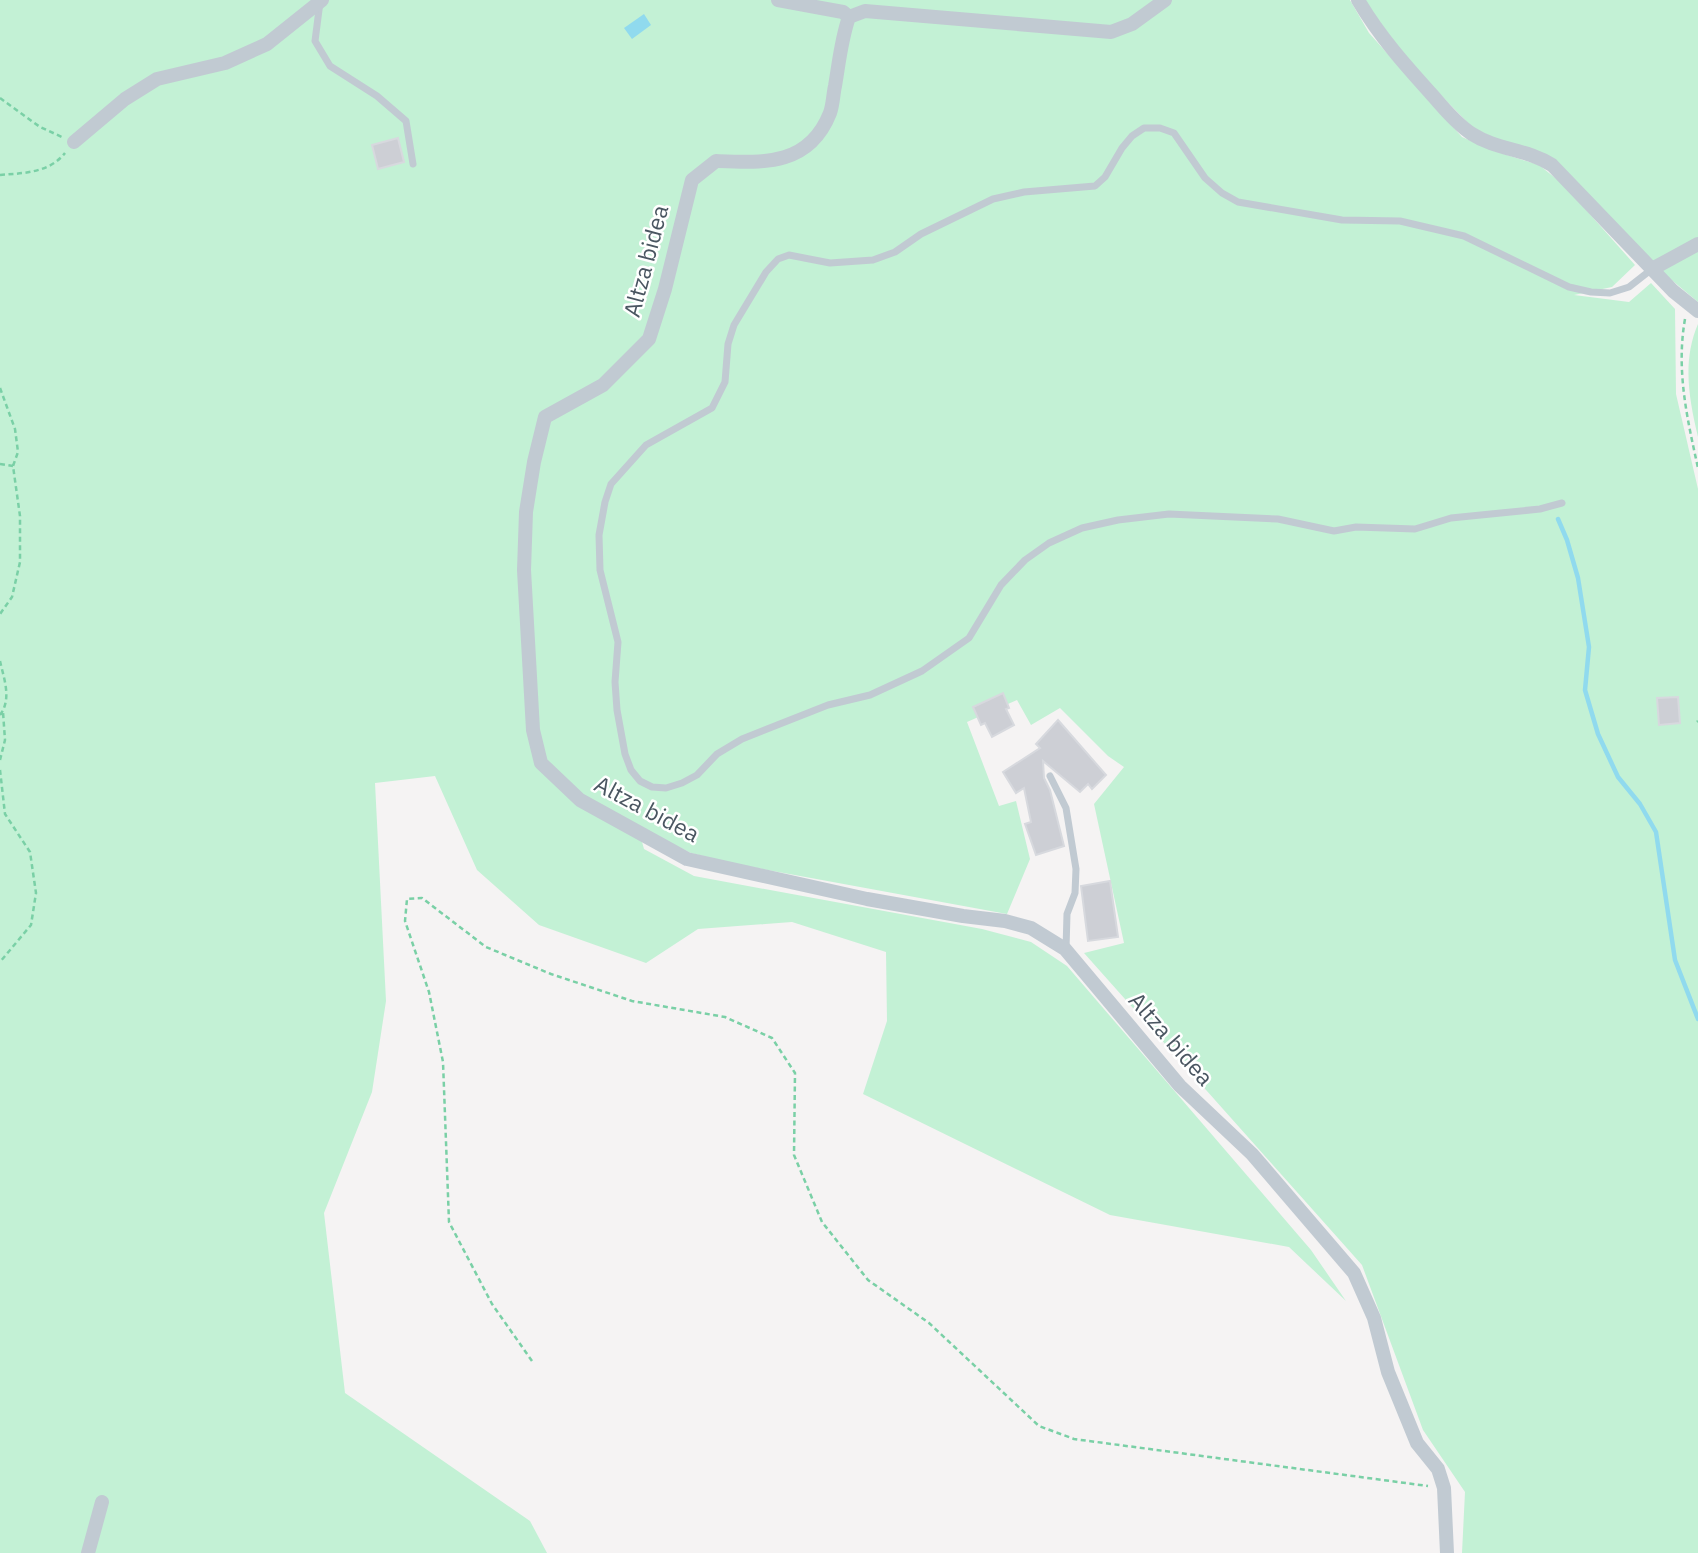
<svg xmlns="http://www.w3.org/2000/svg" width="1698" height="1553" font-family="'IBM Plex Sans',sans-serif">
	<rect width="100%" height="100%" fill="#f5f3f3"/>
	<path fill="#c3f1d5" d="M0,0H1350L1369,33L1462,137L1494,151L1539,165L1564,185L1635,265L1612,287L1574,295L1629,302L1651,283L1675,309L1676,394L1698,489V1553H1462L1465,1492L1423,1430L1362,1265L1084,953L1124,943L1094,804L1124,767L1108,756L1060,708L1031,725L1017,700L967,722L999,806L1016,801L1030,859L1007,914L735,864L691,853L638,827L644,849L694,876L982,929L1031,942L1067,966L1311,1250L1346,1301L1289,1247L1110,1215L863,1094L887,1021L886,952L792,922L698,929L646,963L539,925L477,870L435,776L375,783L386,1001L372,1092L324,1213L345,1393L530,1521L547,1553H0Z
		M1363,0H1698V302L1668,277L1565,171L1473,128L1416,70Z
		M1698,324V437C1689,399 1682,361 1698,324Z"/>
	<path fill="#90daee" d="M644,14L651,25L632,39L624,28Z"/>
	<g fill="none" stroke-linecap="round" stroke-linejoin="round">
		<path stroke="#90daee" stroke-width="4.5" d="M1558,519L1567,540L1578,578L1589,647L1585,690L1598,734L1618,777L1640,804L1656,832L1675,960L1698,1019"/>
	</g>
	<path fill="#cdcfd5" stroke="#d7d9de" stroke-width="2" d="M398,138L404,162L378,169L372,145Z
		M1003,693L1009,708L1006,709L1014,725L992,737L985,723L981,725L973,707Z
		M1678,697L1680,723L1659,725L1657,698Z
		M1058,720L1106,775L1092,789L1088,784L1080,792L1043,761L1044,778L1050,790L1064,846L1036,855L1025,824L1031,822L1024,788L1016,793L1003,772L1040,748L1036,744Z
		M1110,881L1118,937L1088,941L1081,886Z"/>
	<g fill="none" stroke-linecap="round" stroke-linejoin="round">
		<path stroke="#7ad0a6" stroke-width="2.5" stroke-dasharray="5 3.5" stroke-linecap="butt" d="M0,98L40,127L62,137
			M0,175C24,173 49,173 65,153
			M1685,319C1676,370 1687,418 1698,468
			M0,388L15,429L18,452L13,466L20,516V562L12,597L0,614
			M0,464L13,466
			M0,661C4,679 12,699 0,715
			M1697,722L1698,721
			M0,760L5,740L3,712
			M0,770L5,814L30,852L36,893L31,925L0,962
			M532,1361L492,1304L449,1222L443,1062L429,992L405,921L407,899L422,898L486,947L551,974L632,1001L725,1017L772,1038L795,1073L794,1155L822,1222L868,1280L929,1323L1039,1426L1074,1439L1428,1486"/>
		<path stroke="#c1cad2" stroke-width="7" d="M320,2L315,41L330,66L377,96L406,121L413,164
			M1562,503L1540,509L1451,518L1415,529L1356,527L1334,531L1278,519L1169,514L1118,520L1082,528L1049,543L1025,560L1001,585L969,638L922,671L870,695L828,705L742,739L717,754L697,775L682,783L666,788L652,787L640,781L631,770L625,754L617,710L615,682L618,642L600,570L599,535L605,502L611,484L646,445L712,408L725,382L728,344L734,325L766,272L778,259L789,255L830,263L873,260L895,252L921,234L993,199L1024,192L1095,186L1105,177L1122,148L1132,136L1144,128H1160L1174,133L1205,178L1222,193L1238,202L1342,220L1400,221L1464,236L1569,287L1591,292L1610,293L1629,287L1652,269
			M1050,776L1066,808L1076,869L1075,893L1067,914L1066,949"/>
		<path stroke="#c1cad2" stroke-width="14" d="M778,0L843,12L849,17
			M1358,0C1379,36 1406,66 1434,97C1445,110 1458,125 1472,134C1497,150 1527,149 1552,165L1673,291L1698,311
			M849,17C841,40 839,63 835,86C833,95 833,105 830,113C809,166 764,163 716,161L692,180L665,289L649,339L603,385L545,417L534,462L526,512L524,570L533,730L541,763L580,800L687,859L867,899L963,916L1005,921L1031,928L1065,949L1180,1086L1252,1154L1354,1273L1374,1318L1388,1372L1417,1443L1438,1469L1444,1488L1447,1553
			M849,17L865,11L1111,32L1132,24L1165,0
			M74,142L125,99L157,79L225,63L267,44L322,0
			M1652,269L1698,244
			M88,1553L102,1502"/>
	</g>
	<g text-anchor="middle" stroke-width="5" stroke-linejoin="round" paint-order="stroke">
		<g font-size="23" fill="#4a5661" stroke="#fff">
			<text transform="translate(646 261) rotate(-75)" y="8">Altza bidea</text>
			<text transform="translate(647 809) rotate(28)" y="8">Altza bidea</text>
			<text transform="translate(1171 1039) rotate(49)" y="8">Altza bidea</text>
		</g>
	</g>
</svg>
